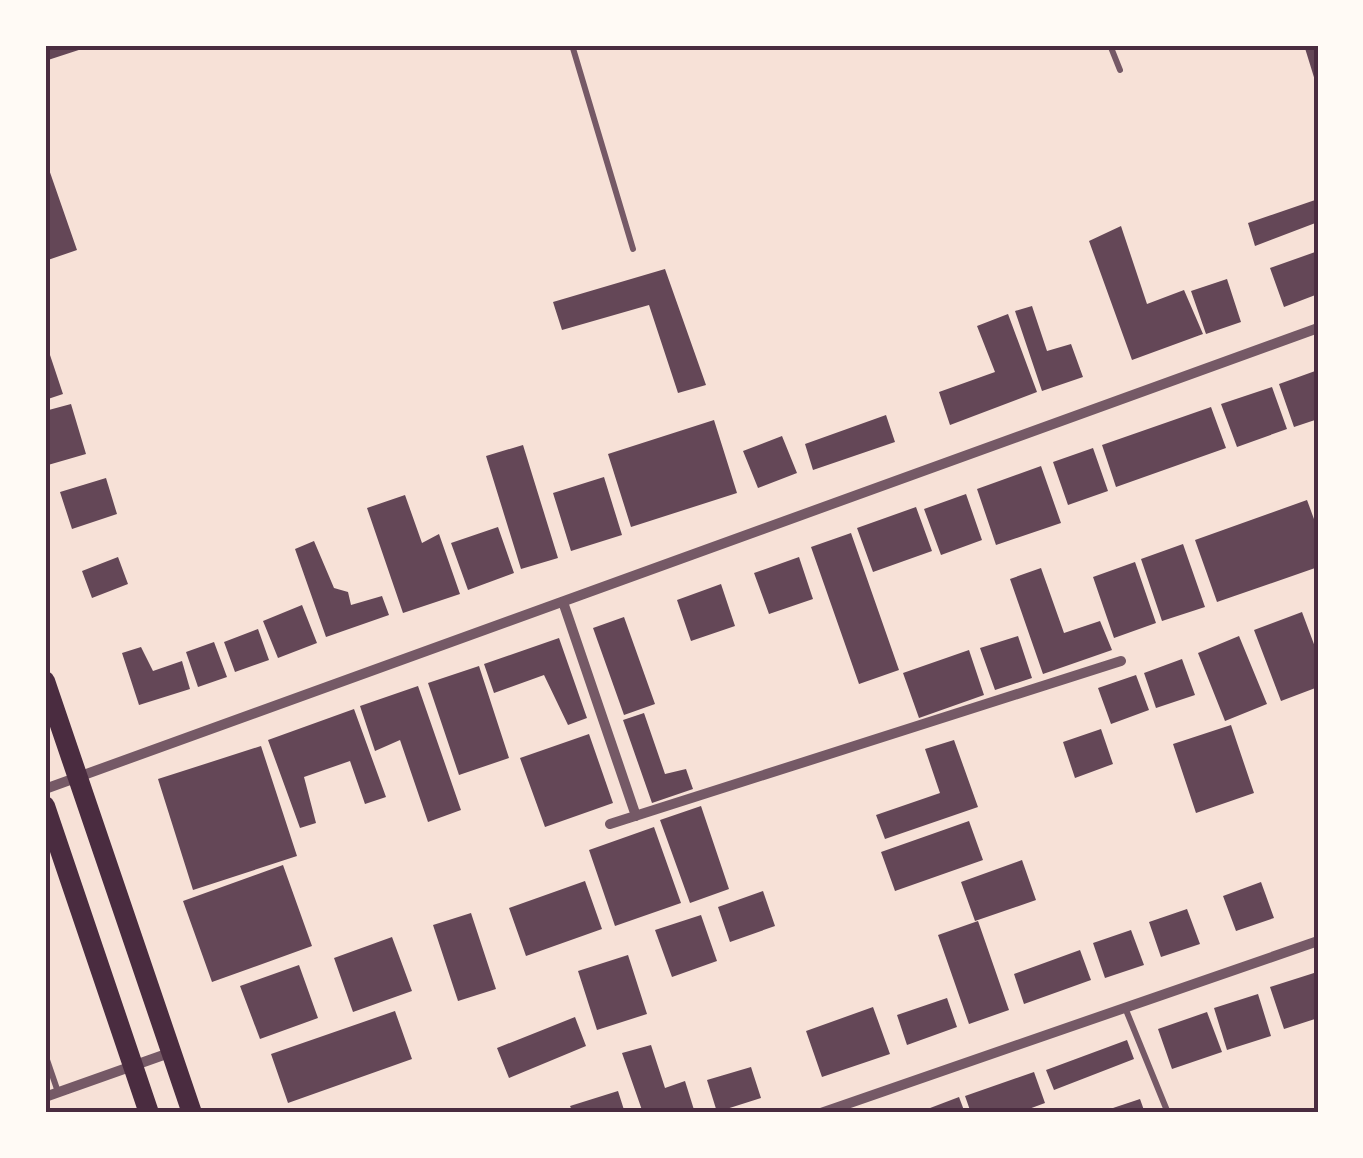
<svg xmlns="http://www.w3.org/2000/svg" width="1363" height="1158" font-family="'Source Sans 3',sans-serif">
	<rect width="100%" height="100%" fill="#f7e1d7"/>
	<path fill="#644757" d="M45,45H91V46L45,61Z
		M1304,45H1318V87H1317Z
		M45,158L77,250L45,261Z
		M1318,199V222L1255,246L1248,223Z
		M1121,226L1147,304L1184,290L1203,334L1132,360L1089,241Z
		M1318,251V294L1284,307L1270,268Z
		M665,269L706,385L678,393L649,305L562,330L553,302Z
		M1227,279L1241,322L1206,334L1191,291Z
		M1032,306L1047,351L1071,344L1083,377L1042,391L1015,311Z
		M1008,314L1037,392L950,425L939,392L995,372L977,326Z
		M49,352L63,394L45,400V353Z
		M1318,370V419L1294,427L1279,384Z
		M1272,387L1287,429L1237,447L1221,404Z
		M71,404L86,454L48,465L45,453V411Z
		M1211,407L1226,448L1116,487L1102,445Z
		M886,415L895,442L813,470L805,444Z
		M714,420L737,493L631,527L608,454Z
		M782,436L797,473L758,488L743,451Z
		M523,445L558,558L521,569L486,456Z
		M1093,448L1108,491L1068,505L1053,462Z
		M1041,466L1061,523L996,545L977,489Z
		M604,477L622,535L571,551L553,493Z
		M106,478L117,514L72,529L60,492Z
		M966,494L982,540L941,555L924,509Z
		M405,495L422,543L439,534L460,594L403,613L367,508Z
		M1307,500L1318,530V567L1217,602L1195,540Z
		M916,507L932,551L873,572L857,528Z
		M498,527L514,573L468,590L451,543Z
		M851,533L899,670L859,684L811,547Z
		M314,541L334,588L348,592L351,605L382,596L389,615L326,637L295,549Z
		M1183,544L1205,607L1162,621L1141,559Z
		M118,557L128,584L92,598L82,571Z
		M799,557L813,599L769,614L754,573Z
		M1135,562L1156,623L1114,638L1093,577Z
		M1041,568L1064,633L1100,621L1112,650L1043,674L1010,579Z
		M721,584L735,626L691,641L677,600Z
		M302,605L317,643L278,658L263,621Z
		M1302,612L1318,655V687L1281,701L1254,630Z
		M624,617L655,704L624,715L593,628Z
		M258,629L269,660L235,672L224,642Z
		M1018,636L1032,678L995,690L980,648Z
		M1239,636L1267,704L1225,721L1198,653Z
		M559,638L587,718L568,725L544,675L494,693L484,664Z
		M214,642L227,677L198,687L186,652Z
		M141,647L153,671L182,661L190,689L139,705L122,653Z
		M969,650L984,695L919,718L903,673Z
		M1182,659L1195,695L1156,708L1144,673Z
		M479,666L509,758L459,775L428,683Z
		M1136,675L1149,710L1111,724L1098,688Z
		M418,686L461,810L428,822L400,740L375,751L360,706Z
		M354,709L386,797L365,804L350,761L304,777L316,823L300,828L268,740Z
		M644,713L665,774L686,769L693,789L652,803L623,720Z
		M1231,725L1254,793L1196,813L1173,744Z
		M1101,729L1113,764L1075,778L1063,742Z
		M589,734L613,803L545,827L520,758Z
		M954,740L978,807L885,839L876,815L940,793L925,749Z
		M261,746L297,856L193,890L158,779Z
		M701,806L729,889L690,903L660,820Z
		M969,821L983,860L895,891L881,852Z
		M654,827L681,903L615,926L589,850Z
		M1022,860L1036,900L975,921L961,882Z
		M283,865L312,946L212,982L183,901Z
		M585,881L602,929L526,956L509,908Z
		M1261,882L1274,918L1236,931L1223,896Z
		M763,891L775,926L730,942L718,907Z
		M1187,909L1200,944L1161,957L1149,922Z
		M471,913L496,989L458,1001L433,925Z
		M701,915L717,961L672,977L655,930Z
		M978,921L1009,1010L969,1024L938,935Z
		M1131,930L1144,965L1105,978L1093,943Z
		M392,937L412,991L353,1012L334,958Z
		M1080,950L1091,980L1024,1004L1014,974Z
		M628,955L647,1014L597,1030L578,971Z
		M299,965L318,1018L260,1039L240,986Z
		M1314,973L1318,985V1018L1284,1029L1270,987Z
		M1258,994L1271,1036L1227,1050L1214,1008Z
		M947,998L957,1027L907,1045L897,1015Z
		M873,1007L890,1054L822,1077L806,1031Z
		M395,1011L412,1059L288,1103L271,1054Z
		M1207,1012L1222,1052L1172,1069L1158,1029Z
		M575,1017L586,1046L509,1078L497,1048Z
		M1127,1040L1134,1059L1054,1090L1046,1070Z
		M651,1045L665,1088L685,1081L695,1113H643L622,1053Z
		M751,1067L761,1098L717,1112L707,1080Z
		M1034,1072L1045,1103L1018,1113H971L965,1096Z
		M618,1091L625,1113H573L570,1106Z
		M959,1097L965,1113H917Z
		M1140,1099L1145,1113H1101V1112Z"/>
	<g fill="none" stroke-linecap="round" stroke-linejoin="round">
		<path stroke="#755966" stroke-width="6" d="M572,45L633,249
			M1110,45L1120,70
			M1126,1010L1168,1113
			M45,1054L58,1092"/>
		<path stroke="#755966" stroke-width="10" d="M563,602L636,816
			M45,789L1318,328
			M610,824L1121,661
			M45,1097L172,1052
			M821,1113L1318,941"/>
		<path stroke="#4a2c40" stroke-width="20" d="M45,681L192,1113
			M45,806L149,1113"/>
	</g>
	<rect width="1363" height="1158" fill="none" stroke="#fffaf5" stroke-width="95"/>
	<rect x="48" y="48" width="1268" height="1062" fill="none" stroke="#4a2c40" stroke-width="4"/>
</svg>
